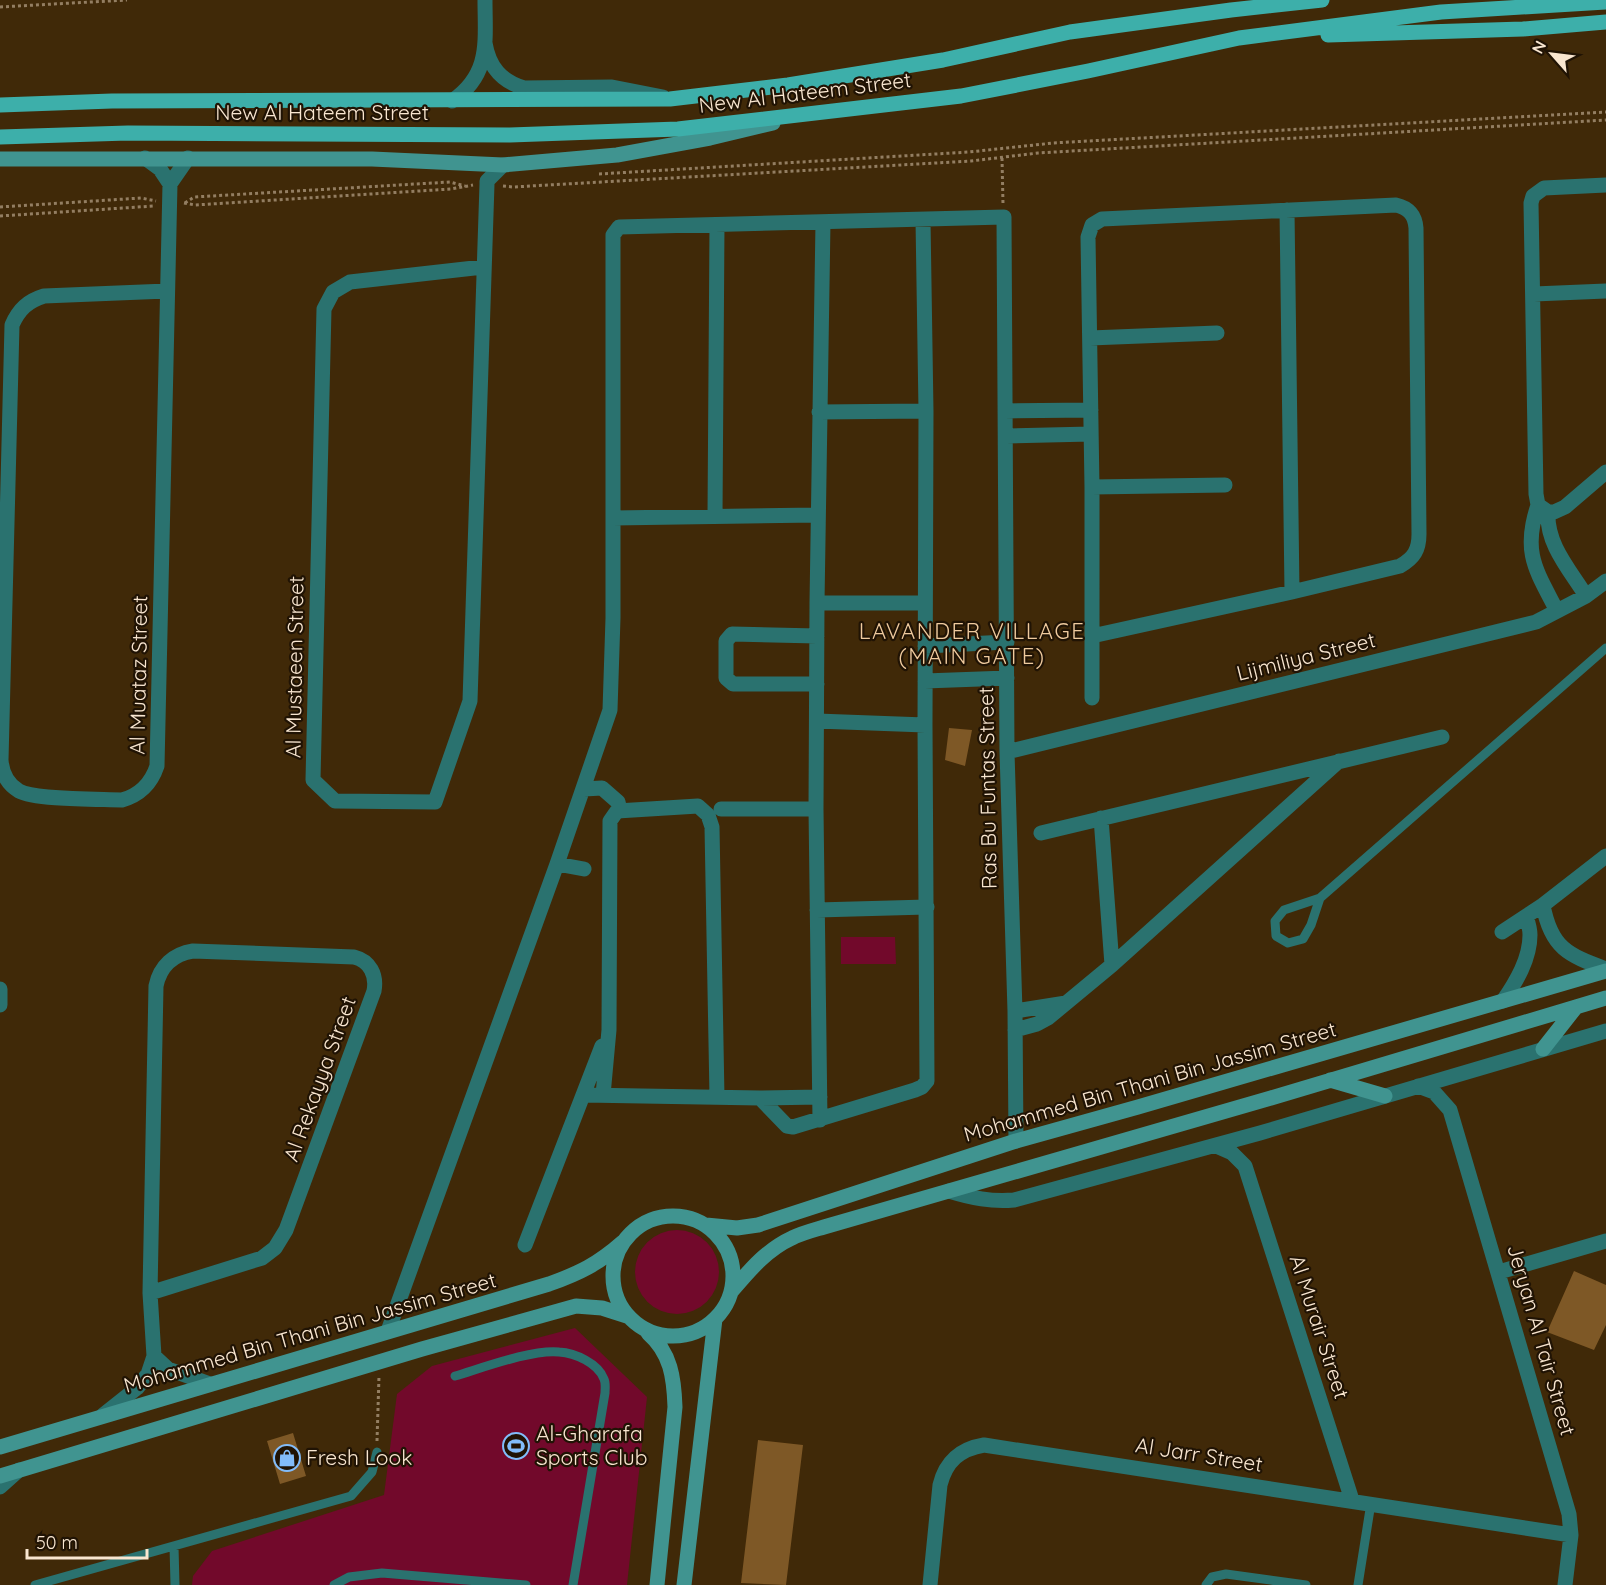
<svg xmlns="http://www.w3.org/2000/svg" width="1606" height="1585" font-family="Quicksand,sans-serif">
	<rect width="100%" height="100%" fill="#402908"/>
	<path fill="#72092b" d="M841,937H895L896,964H841Z
		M635 1272a42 42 0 1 1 84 0a42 42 0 1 1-84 0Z
		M575,1328L647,1397L627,1585H192L193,1576L212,1551L384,1495L397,1394L432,1366Z"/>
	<path fill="#7e5826" d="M949,728L972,730L965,766L945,760Z
		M1574,1271L1606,1285V1325L1594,1350L1547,1332Z
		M293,1433L306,1476L280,1484L267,1441Z
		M758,1440L803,1445L786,1585L741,1583Z"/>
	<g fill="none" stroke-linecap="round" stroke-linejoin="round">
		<path stroke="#937e62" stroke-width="3" stroke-dasharray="3 3" stroke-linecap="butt" d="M0,7L127,0
			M1002,158L1003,204
			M599,174L969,152L1053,143L1606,112
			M503,186L513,187L971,161L1038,153L1606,120
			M184,203L195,205L451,189L473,185
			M185,203L194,197L450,182L465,186
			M0,207L141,198L156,201
			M0,216L154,206
			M377,1441L379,1376"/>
		<path stroke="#2a726f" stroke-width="9" d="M1320,898L1311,925L1303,939L1288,943L1276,936L1275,921L1284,910L1320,898L1606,648
			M455,1376C482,1368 533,1349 559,1352C575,1353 598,1363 604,1379C606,1383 605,1389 605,1393L573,1585
			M174,1546L175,1585
			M35,1585L351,1496L372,1472L377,1452
			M334,1585L349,1577L382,1573L526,1585
			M1206,1585L1212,1577L1226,1574L1306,1585
			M1358,1585L1371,1503"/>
		<path stroke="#2a726f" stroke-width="15" d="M485,43C489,67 501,81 524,88L612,87L663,97
			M452,101C491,74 485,42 485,0
			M145,158L160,169L170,184
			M1606,185L1544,188L1533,196L1531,203L1536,494L1538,505L1548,512H1554L1565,507L1606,472
			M1287,210L1292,592
			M483,267L350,282L333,292L324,309L313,780L335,801L435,802L470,701L487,184V181L503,165
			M167,291L44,296C28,301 19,309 12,325L1,760C2,773 7,784 19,791C35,800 100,799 122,800C140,795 151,784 157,766L170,184L188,158
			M1534,294L1606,291
			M1090,338L1217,333
			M1005,411L1091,410
			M819,412L926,411
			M1006,436L1091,434
			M1092,487L1225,485
			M1538,505C1522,553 1536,570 1557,611
			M1548,512C1546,544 1570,570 1586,596
			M715,516L717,225
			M613,518L817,515
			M817,603H925
			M1092,636L1292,592L1400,566C1414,558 1419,550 1419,534L1416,228C1415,215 1409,208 1396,205L1102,219L1092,225L1088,237L1092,487V698
			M925,646L1007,642
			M925,681L1007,678
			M817,684H733L726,678V641L732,634L817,636
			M817,721L925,725
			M1007,752L1536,622L1586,596L1606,581
			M584,789L602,788L618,802L620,811
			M721,809H816
			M1101,818L1112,965
			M1041,833L1442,737
			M557,864L584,869
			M1543,905C1551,948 1568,955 1606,969
			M817,910L927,907
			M1502,932L1543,905L1606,856
			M0,989V1005
			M1503,1001C1516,982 1530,959 1530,935C1530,929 1528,922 1526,916
			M1015,1011L1066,1003
			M1015,1030L1037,1024L1048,1018L1112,965L1339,761
			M1418,1086L1434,1092L1450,1110L1569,1514L1571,1535L1565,1585
			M584,1095L760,1098L820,1097
			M603,1095L609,1030L610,821L617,811L698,806L708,815L712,827L717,1097
			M760,1098L787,1126L793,1127L915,1090L922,1087L927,1081L925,725L926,411L923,220
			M820,1120L816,809L817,603L823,222
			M1216,1146L1232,1153L1245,1166L1352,1500
			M949,1191C972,1198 991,1202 1014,1200L1260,1133L1606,1031
			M525,1245L602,1046
			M1499,1272L1606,1241
			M388,1331L557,864L610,710L613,618V235L619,227L1004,217L1007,752L1015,1011L1016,1141
			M154,1356L168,1369L210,1384
			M103,1415L137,1388L148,1374L154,1356L150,1293L156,986C160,966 174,954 193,951L354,957C370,961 377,975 374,991L286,1230L275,1248L262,1258L150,1293
			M0,1487L19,1470
			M930,1585L940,1485C946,1461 960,1449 984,1445L1571,1535"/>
		<path stroke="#409490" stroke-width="15" d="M0,159H372L503,165L617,155L710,138L773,123
			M1543,1049L1576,1007
			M1330,1080L1385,1096
			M613 1276a60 60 0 1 1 120 0a60 60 0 1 1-120 0Z
			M706,1225L737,1228L758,1225L1016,1141L1138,1107L1606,971
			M731,1292C749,1271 766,1250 792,1238C802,1233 814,1230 824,1227L1271,1098L1606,998
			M648,1333C671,1353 674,1378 675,1407L657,1585
			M0,1447L549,1284C580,1273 598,1264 623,1242
			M0,1476L422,1349L576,1306L602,1308L627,1316
			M684,1585L715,1319"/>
		<path stroke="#3dafaa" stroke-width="15" d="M1328,35L1523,29L1606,22
			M0,105L112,101L670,99L788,85L943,60L1070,32L1231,10L1322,0
			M0,137L128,133L510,135L678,129L961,96L1088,71L1239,38L1441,12L1606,2"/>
	</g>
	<defs>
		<symbol id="stadium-ring" viewBox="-11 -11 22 22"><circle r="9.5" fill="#201304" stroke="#82bcfa" stroke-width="1.5"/><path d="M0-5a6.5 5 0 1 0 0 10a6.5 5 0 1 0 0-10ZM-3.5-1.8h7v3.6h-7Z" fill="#82bcfa"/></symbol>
		<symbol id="shop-ring" viewBox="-11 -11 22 22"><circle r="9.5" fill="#201304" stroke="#82bcfa" stroke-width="1.5"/><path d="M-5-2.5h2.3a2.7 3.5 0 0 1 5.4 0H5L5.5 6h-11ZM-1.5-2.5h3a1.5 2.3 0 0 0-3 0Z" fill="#82bcfa"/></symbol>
	</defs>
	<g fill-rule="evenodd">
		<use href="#stadium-ring" x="501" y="1431" width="30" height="30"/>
		<use href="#shop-ring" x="272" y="1443" width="30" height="30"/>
	</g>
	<g text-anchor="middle" stroke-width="4.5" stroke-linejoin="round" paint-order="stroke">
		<g font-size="21" fill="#f9e6d0" stroke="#201304">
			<text transform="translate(805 93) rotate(-7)" y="7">New Al Hateem Street</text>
			<text x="322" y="120">New Al Hateem Street</text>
			<text transform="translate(1306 657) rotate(-14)" y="7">Lijmiliya Street</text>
			<text transform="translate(295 667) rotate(-89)" y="7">Al Mustaeen Street</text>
			<text transform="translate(139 675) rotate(-89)" y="7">Al Muataz Street</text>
			<text transform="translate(988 788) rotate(-91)" y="7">Ras Bu Funtas Street</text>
			<text transform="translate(320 1079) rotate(-70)" y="7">Al Rekayya Street</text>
			<text transform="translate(1150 1082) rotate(-16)" y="7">Mohammed Bin Thani Bin Jassim Street</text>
			<text transform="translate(1319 1327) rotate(72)" y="7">Al Murair Street</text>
			<text transform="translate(310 1333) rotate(-16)" y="7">Mohammed Bin Thani Bin Jassim Street</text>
			<text transform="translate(1541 1340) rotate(74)" y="7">Jeryan Al Tair Street</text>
			<text transform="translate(1199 1455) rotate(9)" y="7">Al Jarr Street</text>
		</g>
		<g font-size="21" fill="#f9e6d0" stroke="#201304" text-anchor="start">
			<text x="536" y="1441">Al-Gharafa<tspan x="536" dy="24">Sports Club</tspan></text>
			<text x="306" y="1465">Fresh Look</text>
		</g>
		<g font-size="22" letter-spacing="1.5" fill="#efca9e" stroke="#201304">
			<text x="972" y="639">LAVANDER VILLAGE<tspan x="972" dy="25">(MAIN GATE)</tspan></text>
		</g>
	</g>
	<g transform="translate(1552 54) rotate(298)" stroke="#201304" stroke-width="4.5" paint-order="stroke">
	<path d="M0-4.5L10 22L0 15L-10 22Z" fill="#f9e6d0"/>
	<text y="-9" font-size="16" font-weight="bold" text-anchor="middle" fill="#f9e6d0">N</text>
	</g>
	<path d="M27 1549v9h120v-9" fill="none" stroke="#f9e6d0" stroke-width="3"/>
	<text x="36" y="1549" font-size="18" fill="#f9e6d0" stroke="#201304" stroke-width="4.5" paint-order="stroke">50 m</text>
</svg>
